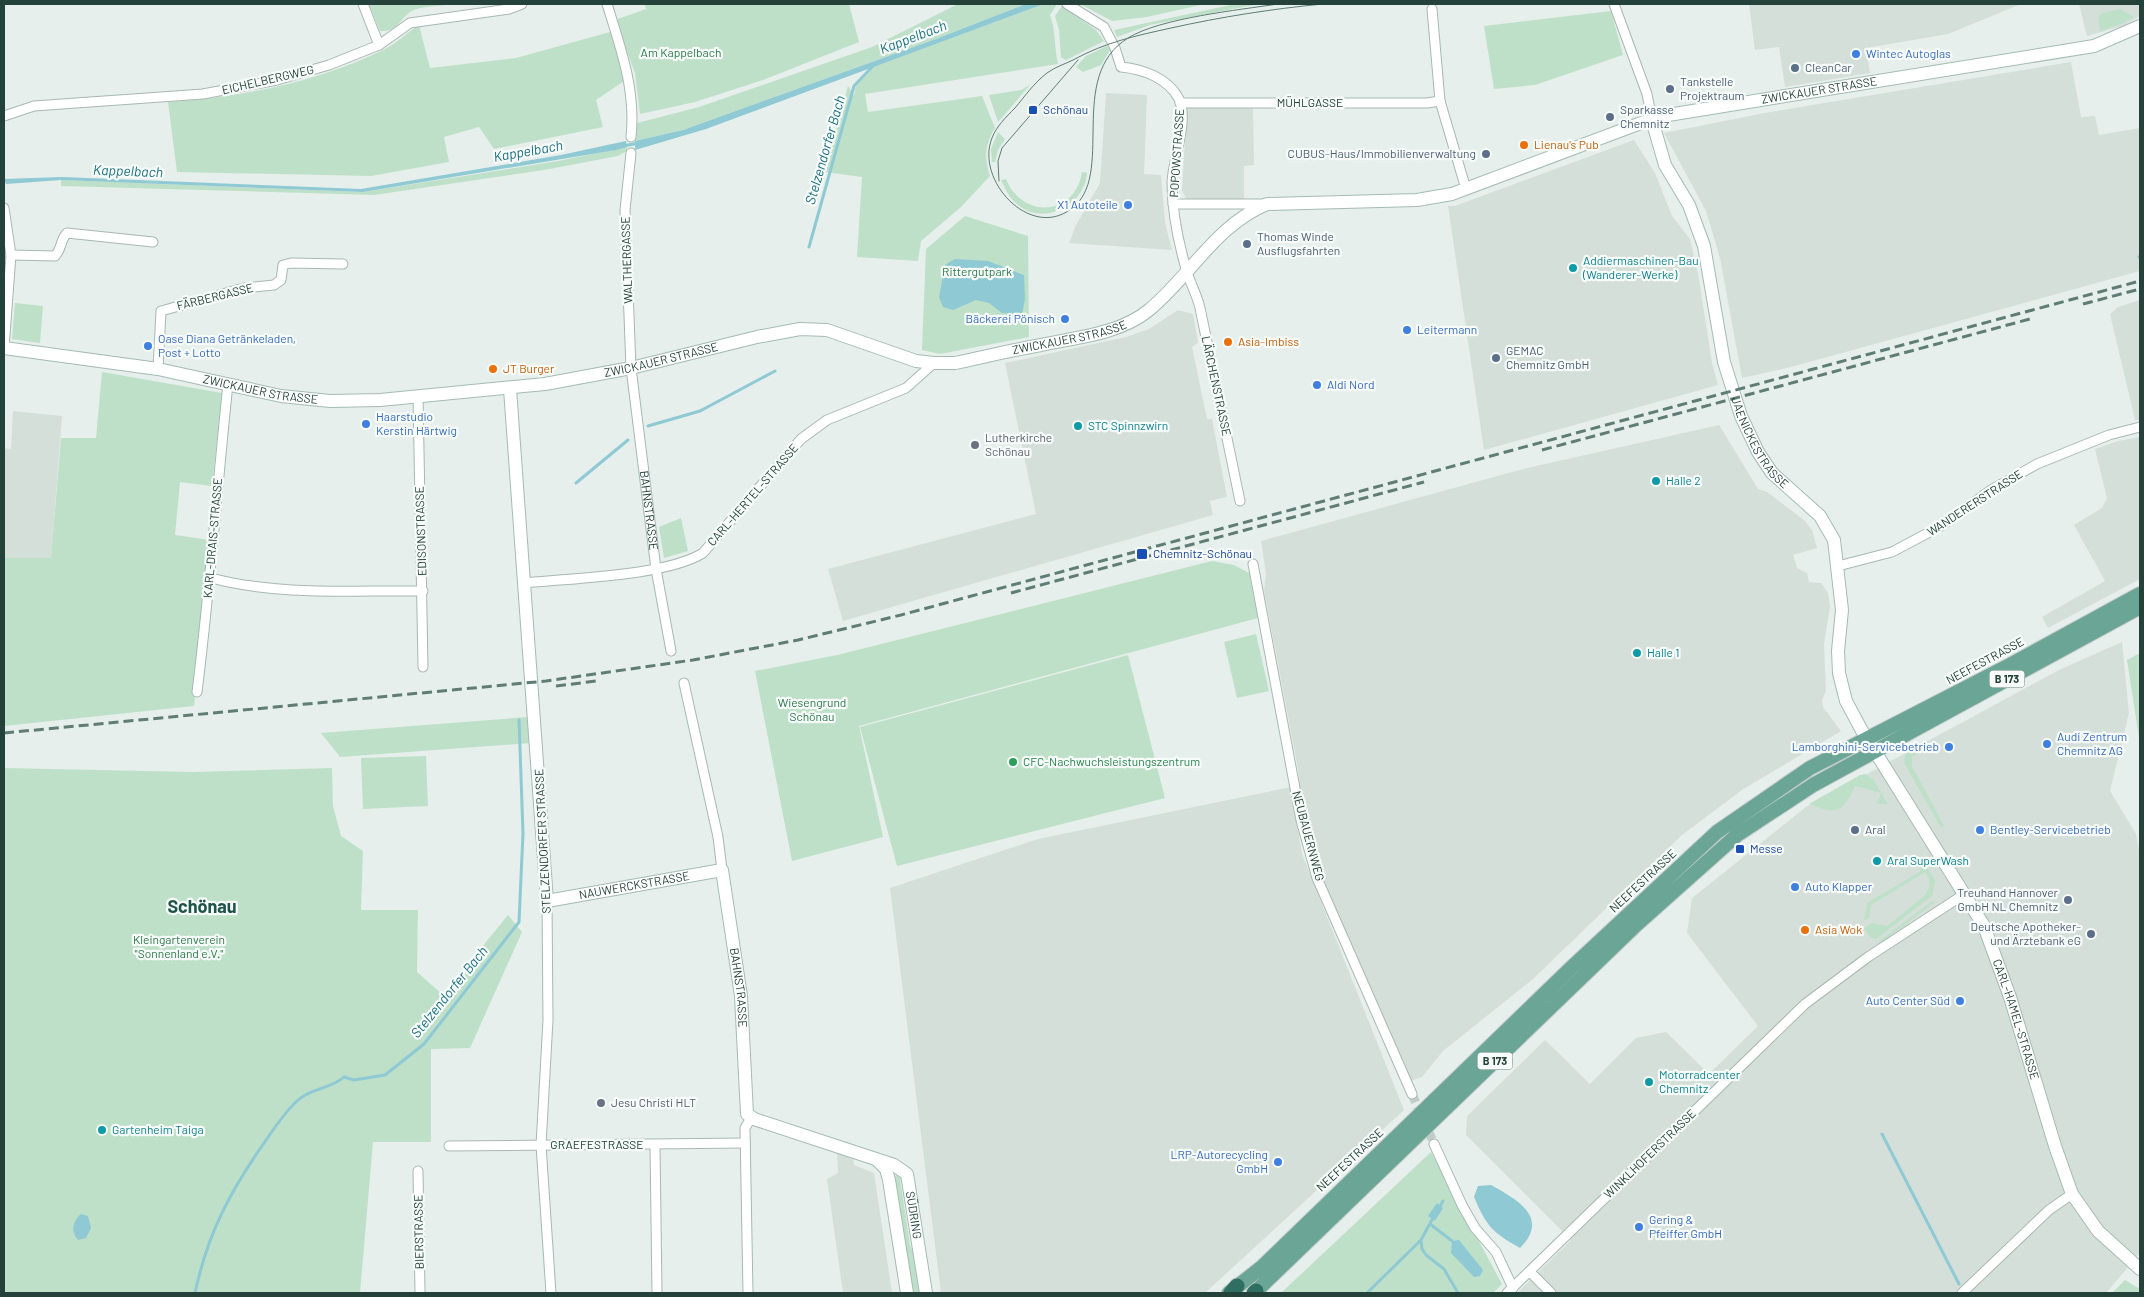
<svg xmlns="http://www.w3.org/2000/svg" width="2144" height="1297" font-family="Barlow,sans-serif">
	<rect width="100%" height="100%" fill="#e6efeb"/>
	<path fill="#d4dfda" d="M1749,4H2021L1948,34L1866,48L1870,73L1785,87L1779,47L1755,50Z
		M2079,4H2140V16L2126,25L2087,36Z
		M2071,62L2081,117L2095,116L2099,135L2140,128V271L1791,367L1742,378L1720,258L1706,211L1664,133L1765,113Z
		M1106,93L1147,95L1144,174L1161,175L1165,223L1172,250L1069,243L1076,225L1100,183Z
		M1187,106H1253L1254,165L1244,166V200H1187L1182,191Z
		M1634,140L1655,173L1672,216L1690,239L1698,273L1712,363L1718,385L1484,450L1448,206H1455Z
		M2140,300V420H2135L2110,314L2118,307Z
		M1178,310L1193,314L1198,343L1192,347L1207,419H1212L1227,497L1210,501L1213,515L843,621L828,569L1036,514L1005,363L1126,337L1149,329Z
		M13,411L62,416L51,559L4,558V448L11,449Z
		M1719,425L1758,489L1767,492L1804,520L1812,530L1817,548L1793,555L1797,568L1807,573L1809,582L1821,583L1828,593L1830,607L1824,644L1826,691L1822,700L1823,707L1841,731L1742,790L1682,835L1533,979L1443,1051L1422,1077L1410,1081L1323,880L1303,813L1298,769L1264,590L1266,574L1261,541L1523,469Z
		M2140,437V579L2048,628L2042,617L2105,581L2074,525L2102,508L2107,498L2095,449L2118,441Z
		M2122,642L2129,713L2110,791L2136,834L2140,856V1253L2106,1293H1517L1571,1240L1466,1135L1467,1116L1545,1040L1590,1084L1636,1038L1666,1032L1709,1074L1758,1026L1687,933L1692,898L1806,807L2059,670Z
		M1291,787L1302,854L1404,1110L1205,1293H941L890,888L1038,839Z
		M837,1153L853,1156L854,1165L874,1173L892,1293H843L827,1179L838,1173Z"/>
	<path fill="#bfe0c8" d="M369,4H460C449,5 420,6 412,11C399,19 398,32 380,31Z
		M645,4H849L859,42L763,80L695,102L640,114L635,73L615,20L646,9Z
		M958,4H1026L936,39L683,130L635,141L637,123L699,107L872,47Z
		M1044,4H1057L1050,15C1056,31 1054,47 1058,64L865,94L868,112L982,96L995,128C985,144 984,158 990,176L961,207L921,241L918,261L857,257L862,177L825,172L848,86L854,95L856,86L875,66Z
		M1080,4H1205L1147,17L1112,21Z
		M1235,4H1259L1150,25L1117,37L1114,30Z
		M1062,6L1096,30L1104,41L1066,60L1061,57L1059,30L1055,16Z
		M2120,9L2134,17L2124,23L2100,31L2098,17L2102,13Z
		M1611,11L1623,55L1535,85L1494,89L1484,26Z
		M419,25L430,68L516,58L610,32L619,54L624,81L596,100L603,127L494,149L479,127L444,137L449,162L371,176L177,172L168,102C242,97 319,82 385,49C397,43 408,32 419,25Z
		M1107,46L1110,50L1101,65L1083,72L1076,67L1086,56Z
		M1030,85L998,122L989,95L1021,90Z
		M998,132L1005,139L998,150L995,162H992L991,149Z
		M627,147V151L618,156L544,170L374,195L61,186V180L363,192L558,161Z
		M1082,172L1087,173C1085,204 1045,227 1018,205C1010,199 1005,189 1001,180L1006,179C1022,219 1075,217 1082,172Z
		M965,216L1028,236L1029,337L940,354L922,350L926,249Z
		M15,303L43,306L40,343L12,339Z
		M102,372L222,393L212,486L180,482L175,535L210,540L194,706L4,726V558H51L61,438H96Z
		M681,518L688,551L664,558L659,527Z
		M1212,561L1234,565L1249,573L1258,618L859,726L883,837L792,861L755,671L837,655Z
		M1256,634L1269,691L1237,698L1224,642Z
		M2140,653V744L2127,660Z
		M1128,655L1165,798L897,866L860,727Z
		M528,717L531,743L340,757L321,733Z
		M1921,741L1917,748L1927,749L1912,757V766L1944,826L1941,828L1904,763L1906,751Z
		M426,756L428,806L363,809L361,758Z
		M4,768L193,772L332,768L333,806L341,836L363,851L361,910H418L417,972L443,995L508,915L522,932L470,1048L431,1049V1142H373L360,1293H4Z
		M1865,774L1874,780L1888,804H1877L1881,793L1855,786C1843,813 1837,815 1809,804L1860,775Z
		M1924,862L1935,880L1932,896L1876,939L1871,938L1864,928L1872,923L1887,926L1925,895C1931,887 1931,880 1925,872L1871,905L1869,918L1864,921L1867,903L1921,871L1918,865Z
		M1931,902H1935L1881,943L1879,941Z
		M1431,1152L1502,1284L1493,1293H1281Z
		M897,1175L900,1178L910,1245L916,1261L921,1293H913L910,1282L894,1178Z
		M2125,1280L2140,1289V1293H2112Z"/>
	<path fill="#8ec9d4" d="M1026,4H1044L706,129L635,150V141L683,130L936,39Z
		M626,141L627,147L616,150L363,192L61,180L6,184L4,179L62,177L361,189L561,155Z
		M955,259L988,261L1024,275L1025,299L1022,314L1002,313L989,303L976,300L953,310L943,307L939,297L945,265Z
		M1491,1185C1518,1200 1550,1218 1520,1248C1492,1232 1487,1227 1474,1197L1478,1186Z
		M1437,1203L1443,1208L1435,1221L1428,1216Z
		M81,1214L88,1216L91,1228L86,1238L78,1240C70,1231 73,1221 81,1214Z
		M1459,1240L1483,1270L1480,1276L1474,1277L1451,1253L1452,1241Z"/>
	<g fill="none" stroke-linecap="round" stroke-linejoin="round">
		<path stroke="#8ec9d4" stroke-width="3" d="M623,146L639,143
			M809,247L854,86L873,66
			M2139,257L2140,256
			M648,426L700,411L775,371
			M576,483L628,440
			M1882,1134L1959,1284
			M1439,1208L1443,1201
			M1434,1216L1421,1240L1422,1249L1426,1255L1444,1269L1458,1293
			M1430,1224L1452,1241
			M195,1293C207,1236 229,1193 262,1146C273,1130 283,1114 297,1101C310,1088 331,1089 344,1077L354,1080L385,1075L424,1044L519,922L523,833L519,720
			M1367,1293L1421,1240"/>
		<path stroke="#bfccc8" stroke-width="9" stroke-dasharray="9 4.5" stroke-linecap="butt" d="M1412,1094L1434,1144"/>
		<defs>
			<g id="street">
				<path d="M363,4L379,45"/>
				<path d="M607,4C621,49 636,90 631,137"/>
				<path d="M1067,4L1104,27L1115,48L1121,67C1143,69 1168,78 1179,99C1189,121 1173,158 1172,182C1172,211 1179,245 1187,272C1191,285 1197,295 1200,308L1240,501"/>
				<path d="M1614,4L1647,94L1652,120"/>
				<path d="M1432,9L1440,101L1466,189"/>
				<path d="M1180,103H1427L1440,101"/>
				<path d="M4,116L34,106L203,94L277,80L329,65L379,45L410,23L509,9L522,4"/>
				<path id="s1" d="M631,153L625,210L631,368L656,569L671,651"/>
				<path d="M1173,204H1266"/>
				<path d="M4,208L11,255L4,348"/>
				<path d="M11,255L55,256C62,249 60,240 67,233L153,242"/>
				<path d="M158,369L161,311L244,288L274,285L281,280L283,265L291,263L343,264"/>
				<path d="M418,396L423,667"/>
				<path d="M1253,564L1301,820L1317,878L1412,1094"/>
				<path d="M1838,566L1892,552L1941,526L1991,490L2037,464L2109,435L2140,427"/>
				<path d="M211,578C279,596 352,590 423,591"/>
				<path d="M525,583C572,578 666,576 703,553L801,439L827,420L906,388L934,363"/>
				<path d="M684,683L718,837L722,870"/>
				<path d="M197,692C210,589 217,487 228,384"/>
				<path d="M547,901L548,1020L541,1145L551,1293"/>
				<path d="M1434,1144L1462,1205L1475,1228L1496,1252L1513,1288"/>
				<path d="M655,1145L657,1293"/>
				<path d="M449,1146L745,1143"/>
				<path d="M418,1171L420,1293"/>
				<path d="M1530,1272L1551,1293"/>
				<path d="M748,1293L745,1128L751,1118"/>
				<path d="M1507,1293L1805,1004L1868,957L1963,895"/>
				<path d="M1962,1293L2049,1210L2072,1194"/>
			</g>
			<g id="secondary">
				<path id="s2" d="M1652,120L1665,165L1689,205L1704,246L1724,362L1741,416L1758,452L1772,473L1820,516L1834,540L1842,610L1838,651L1839,673L1846,701L1861,729L1984,926L2010,997L2055,1146L2072,1194L2098,1231L2140,1269"/>
				<path id="s3" d="M4,348L158,369L281,396L330,401L380,400L545,384L631,368L757,337L800,329L827,330L916,361L934,363H955C984,357 1012,350 1041,345C1077,337 1120,334 1149,310C1191,275 1216,225 1267,204L1417,200L1452,194L1641,123L1668,115L2094,46L2140,26"/>
				<path id="s4" d="M510,389L547,901L722,870L741,996L747,1114L754,1119L894,1165L907,1174L926,1293"/>
				<path d="M877,1160L886,1169L889,1180L907,1293"/>
			</g>
			<path id="primary" d="M1229,1293L1262,1267L1571,968L1717,832L1810,768L2010,665L2140,594
				M1254,1293L1636,925L1737,835L1813,785L2140,607"/>
			<path id="highway" d="M1231,1293L1237,1286
				M1254,1293L1256,1291"/>
		</defs>
		<use href="#street" stroke="#a8b8b2" stroke-width="11"/>
		<use href="#secondary" stroke="#a4bbb3" stroke-width="14"/>
		<use href="#primary" stroke="#c2cac8" stroke-width="16"/>
		<use href="#highway" stroke="#c2cac8" stroke-width="17"/>
		<use href="#street" stroke="#fff" stroke-width="9"/>
		<use href="#secondary" stroke="#fff" stroke-width="12"/>
		<use href="#primary" stroke="#6aa596" stroke-width="14"/>
		<use href="#highway" stroke="#2f6f62" stroke-width="15"/>
		<path stroke="#5f7d75" stroke-width="1" d="M1278,4C1239,10 1160,18 1128,38C1065,77 1117,176 1071,209C1030,240 975,180 992,138C996,127 1006,117 1015,108C1025,96 1034,83 1047,73C1055,67 1065,64 1073,60C1106,42 1135,36 1171,28C1221,17 1271,9 1323,4
			M999,181L998,161L1002,148L1078,60"/>
		<path stroke="#5f7d75" stroke-width="3" stroke-dasharray="10 5" stroke-linecap="butt" d="M2083,304L2140,289
			M1542,450L2030,319
			M1011,593L1424,482
			M556,686L596,681
			M4,733L546,681L693,660L798,640L901,615L2140,281"/>
	</g>
	<g fill="#3f7fe0" stroke="#f7fbf9" stroke-width="2">
		<circle cx="1856" cy="54" r="5"/>
		<circle cx="1128" cy="205" r="5"/>
		<circle cx="1065" cy="319" r="5"/>
		<circle cx="1407" cy="330" r="5"/>
		<circle cx="148" cy="346" r="5"/>
		<circle cx="1317" cy="385" r="5"/>
		<circle cx="366" cy="424" r="5"/>
		<circle cx="2047" cy="744" r="5"/>
		<circle cx="1949" cy="747" r="5"/>
		<circle cx="1980" cy="830" r="5"/>
		<circle cx="1795" cy="887" r="5"/>
		<circle cx="1960" cy="1001" r="5"/>
		<circle cx="1278" cy="1162" r="5"/>
		<circle cx="1639" cy="1227" r="5"/>
	</g>
	<g fill="#5c6f8a" stroke="#f7fbf9" stroke-width="2">
		<circle cx="1795" cy="68" r="5"/>
		<circle cx="1670" cy="89" r="5"/>
		<circle cx="1610" cy="117" r="5"/>
		<circle cx="1486" cy="154" r="5"/>
		<circle cx="1247" cy="244" r="5"/>
		<circle cx="1496" cy="358" r="5"/>
		<circle cx="1855" cy="830" r="5"/>
		<circle cx="2068" cy="900" r="5"/>
		<circle cx="2091" cy="934" r="5"/>
	</g>
	<g fill="#1a4fb4" stroke="#f7fbf9" stroke-width="2">
		<rect x="1028" y="105" width="10" height="10" rx="2.5"/>
		<rect x="1136" y="548" width="12" height="12" rx="2.5"/>
		<rect x="1735" y="844" width="10" height="10" rx="2.5"/>
	</g>
	<g fill="#e8710a" stroke="#f7fbf9" stroke-width="2">
		<circle cx="1524" cy="145" r="5"/>
		<circle cx="1228" cy="342" r="5"/>
		<circle cx="493" cy="369" r="5"/>
		<circle cx="1805" cy="930" r="5"/>
	</g>
	<g fill="#0f9aa8" stroke="#f7fbf9" stroke-width="2">
		<circle cx="1573" cy="268" r="5"/>
		<circle cx="1078" cy="426" r="5"/>
		<circle cx="1656" cy="481" r="5"/>
		<circle cx="1637" cy="653" r="5"/>
		<circle cx="1877" cy="861" r="5"/>
		<circle cx="1649" cy="1082" r="5"/>
		<circle cx="102" cy="1130" r="5"/>
	</g>
	<g fill="#6b7280" stroke="#f7fbf9" stroke-width="2">
		<circle cx="975" cy="445" r="5"/>
		<circle cx="601" cy="1103" r="5"/>
	</g>
	<circle fill="#2e9e5b" stroke="#f7fbf9" stroke-width="2" cx="1013" cy="762" r="5"/>
	<g text-anchor="middle" stroke-width="4.5" stroke-linejoin="round" paint-order="stroke">
		<g fill="#f7fbf9" stroke="#637a73" stroke-width="1">
			<rect x="1989.5" y="670.5" width="35" height="17" rx="4"/>
			<rect x="1477.5" y="1052.5" width="35" height="17" rx="4"/>
		</g>
		<g font-size="11" font-weight="bold" fill="#24423a">
			<text x="2007" y="683">B 173</text>
			<text x="1495" y="1065">B 173</text>
		</g>
		<g font-size="12" fill="#2d7a4b" stroke="#f7fbf9">
			<text x="681" y="57">Am Kappelbach</text>
			<text x="977" y="276">Rittergutpark</text>
			<text x="812" y="707">Wiesengrund<tspan x="812" dy="14">Schönau</tspan></text>
			<text x="179" y="944">Kleingartenverein<tspan x="179" dy="14">"Sonnenland e.V."</tspan></text>
		</g>
		<g font-size="12" fill="#366cbe" stroke="#f7fbf9" text-anchor="start">
			<text x="1866" y="58">Wintec Autoglas</text>
			<text x="1118" y="209" text-anchor="end">X1 Autoteile</text>
			<text x="1055" y="323" text-anchor="end">Bäckerei Pönisch</text>
			<text x="1417" y="334">Leitermann</text>
			<text x="158" y="343">Oase Diana Getränkeladen,<tspan x="158" dy="14">Post + Lotto</tspan></text>
			<text x="1327" y="389">Aldi Nord</text>
			<text x="376" y="421">Haarstudio<tspan x="376" dy="14">Kerstin Härtwig</tspan></text>
			<text x="2057" y="741">Audi Zentrum<tspan x="2057" dy="14">Chemnitz AG</tspan></text>
			<text x="1939" y="751" text-anchor="end">Lamborghini-Servicebetrieb</text>
			<text x="1990" y="834">Bentley-Servicebetrieb</text>
			<text x="1805" y="891">Auto Klapper</text>
			<text x="1950" y="1005" text-anchor="end">Auto Center Süd</text>
			<text x="1268" y="1159" text-anchor="end">LRP-Autorecycling<tspan x="1268" dy="14">GmbH</tspan></text>
			<text x="1649" y="1224">Gering &amp;<tspan x="1649" dy="14">Pfeiffer GmbH</tspan></text>
		</g>
		<g font-size="12" fill="#4e5e75" stroke="#f7fbf9" text-anchor="start">
			<text x="1805" y="72">CleanCar</text>
			<text x="1680" y="86">Tankstelle<tspan x="1680" dy="14">Projektraum</tspan></text>
			<text x="1620" y="114">Sparkasse<tspan x="1620" dy="14">Chemnitz</tspan></text>
			<text x="1476" y="158" text-anchor="end">CUBUS-Haus/Immobilienverwaltung</text>
			<text x="1257" y="241">Thomas Winde<tspan x="1257" dy="14">Ausflugsfahrten</tspan></text>
			<text x="1506" y="355">GEMAC<tspan x="1506" dy="14">Chemnitz GmbH</tspan></text>
			<text x="1865" y="834">Aral</text>
			<text x="2058" y="897" text-anchor="end">Treuhand Hannover<tspan x="2058" dy="14">GmbH NL Chemnitz</tspan></text>
			<text x="2081" y="931" text-anchor="end">Deutsche Apotheker-<tspan x="2081" dy="14">und Ärztebank eG</tspan></text>
		</g>
		<g font-size="12" fill="#24423a" stroke="#f7fbf9">
			<text transform="translate(268 80) rotate(-13)" y="4">EICHELBERGWEG</text>
			<text dy="4" stroke="none"><textPath href="#s3" startOffset="1899">ZWICKAUER STRASSE</textPath></text>
			<text x="1310" y="107">MÜHLGASSE</text>
			<text transform="translate(1177 153) rotate(-86)" y="4">POPOWSTRASSE</text>
			<text transform="translate(627 260) rotate(-92)" y="4">WALTHERGASSE</text>
			<text transform="translate(215 297) rotate(-14)" y="4">FÄRBERGASSE</text>
			<text dy="4" stroke="none"><textPath href="#s3" startOffset="1085">ZWICKAUER STRASSE</textPath></text>
			<text dy="4" stroke="none"><textPath href="#s3" startOffset="665">ZWICKAUER STRASSE</textPath></text>
			<text transform="translate(1216 386) rotate(78)" y="4">LÄRCHENSTRASSE</text>
			<text dy="4" stroke="none"><textPath href="#s3" startOffset="260">ZWICKAUER STRASSE</textPath></text>
			<text dy="4" stroke="none"><textPath href="#s2" startOffset="344">JAENICKESTRASSE</textPath></text>
			<text transform="translate(753 495) rotate(-49)" y="4">CARL-HERTEL-STRASSE</text>
			<text transform="translate(1975 503) rotate(-33)" y="4">WANDERERSTRASSE</text>
			<text dy="4" stroke="none"><textPath href="#s1" startOffset="359">BAHNSTRASSE</textPath></text>
			<text transform="translate(421 531) rotate(-92)" y="4">EDISONSTRASSE</text>
			<text transform="translate(213 538) rotate(-85)" y="4">KARL-DRAIS-STRASSE</text>
			<text transform="translate(1985 661) rotate(-28)" y="4">NEEFESTRASSE</text>
			<text transform="translate(1308 836) rotate(75)" y="4">NEUBAUERNWEG</text>
			<text transform="translate(543 841) rotate(-93)" y="4">STELZENDORFER STRASSE</text>
			<text transform="translate(1643 881) rotate(-43)" y="4">NEEFESTRASSE</text>
			<text dy="4" stroke="none"><textPath href="#s4" startOffset="602">NAUWERCKSTRASSE</textPath></text>
			<text dy="4" stroke="none"><textPath href="#s4" startOffset="810">BAHNSTRASSE</textPath></text>
			<text dy="4" stroke="none"><textPath href="#s2" startOffset="994">CARL-HAMEL-STRASSE</textPath></text>
			<text x="597" y="1149">GRAEFESTRASSE</text>
			<text transform="translate(1650 1154) rotate(-44)" y="4">WINKLHOFERSTRASSE</text>
			<text transform="translate(1350 1160) rotate(-43)" y="4">NEEFESTRASSE</text>
			<text dy="4" stroke="none"><textPath href="#s4" startOffset="1150">SÜDRING</textPath></text>
			<text transform="translate(419 1232) rotate(-91)" y="4">BIERSTRASSE</text>
		</g>
		<g font-size="12" fill="#164399" stroke="#f7fbf9" text-anchor="start">
			<text x="1043" y="114">Schönau</text>
			<text x="1153" y="558">Chemnitz-Schönau</text>
			<text x="1750" y="853">Messe</text>
		</g>
		<g font-size="12" fill="#c56008" stroke="#f7fbf9" text-anchor="start">
			<text x="1534" y="149">Lienau's Pub</text>
			<text x="1238" y="346">Asia-Imbiss</text>
			<text x="503" y="373">JT Burger</text>
			<text x="1815" y="934">Asia Wok</text>
		</g>
		<g font-size="12" fill="#0d838f" stroke="#f7fbf9" text-anchor="start">
			<text x="1583" y="265">Addiermaschinen-Bau<tspan x="1583" dy="14">(Wanderer-Werke)</tspan></text>
			<text x="1088" y="430">STC Spinnzwirn</text>
			<text x="1666" y="485">Halle 2</text>
			<text x="1647" y="657">Halle 1</text>
			<text x="1887" y="865">Aral SuperWash</text>
			<text x="1659" y="1079">Motorradcenter<tspan x="1659" dy="14">Chemnitz</tspan></text>
			<text x="112" y="1134">Gartenheim Taiga</text>
		</g>
		<g font-size="12" fill="#5b616d" stroke="#f7fbf9" text-anchor="start">
			<text x="985" y="442">Lutherkirche<tspan x="985" dy="14">Schönau</tspan></text>
			<text x="611" y="1107">Jesu Christi HLT</text>
		</g>
		<g font-size="12" fill="#27864d" stroke="#f7fbf9" text-anchor="start">
			<text x="1023" y="766">CFC-Nachwuchsleistungszentrum</text>
		</g>
		<g font-size="14" font-style="italic" fill="#1c6f80" stroke="#f7fbf9">
			<text transform="translate(913 37) rotate(-21)" y="5">Kappelbach</text>
			<text transform="translate(825 150) rotate(-74)" y="5">Stelzendorfer Bach</text>
			<text transform="translate(528 151) rotate(-10)" y="5">Kappelbach</text>
			<text transform="translate(128 171) rotate(2)" y="5">Kappelbach</text>
			<text transform="translate(449 992) rotate(-51)" y="5">Stelzendorfer Bach</text>
		</g>
		<g font-size="18" font-weight="bold" fill="#1f5548" stroke="#f7fbf9">
			<text x="202" y="913">Schönau</text>
		</g>
	</g>
	<rect width="2144" height="1297" fill="none" stroke="#24423a" stroke-width="10"/>
</svg>
